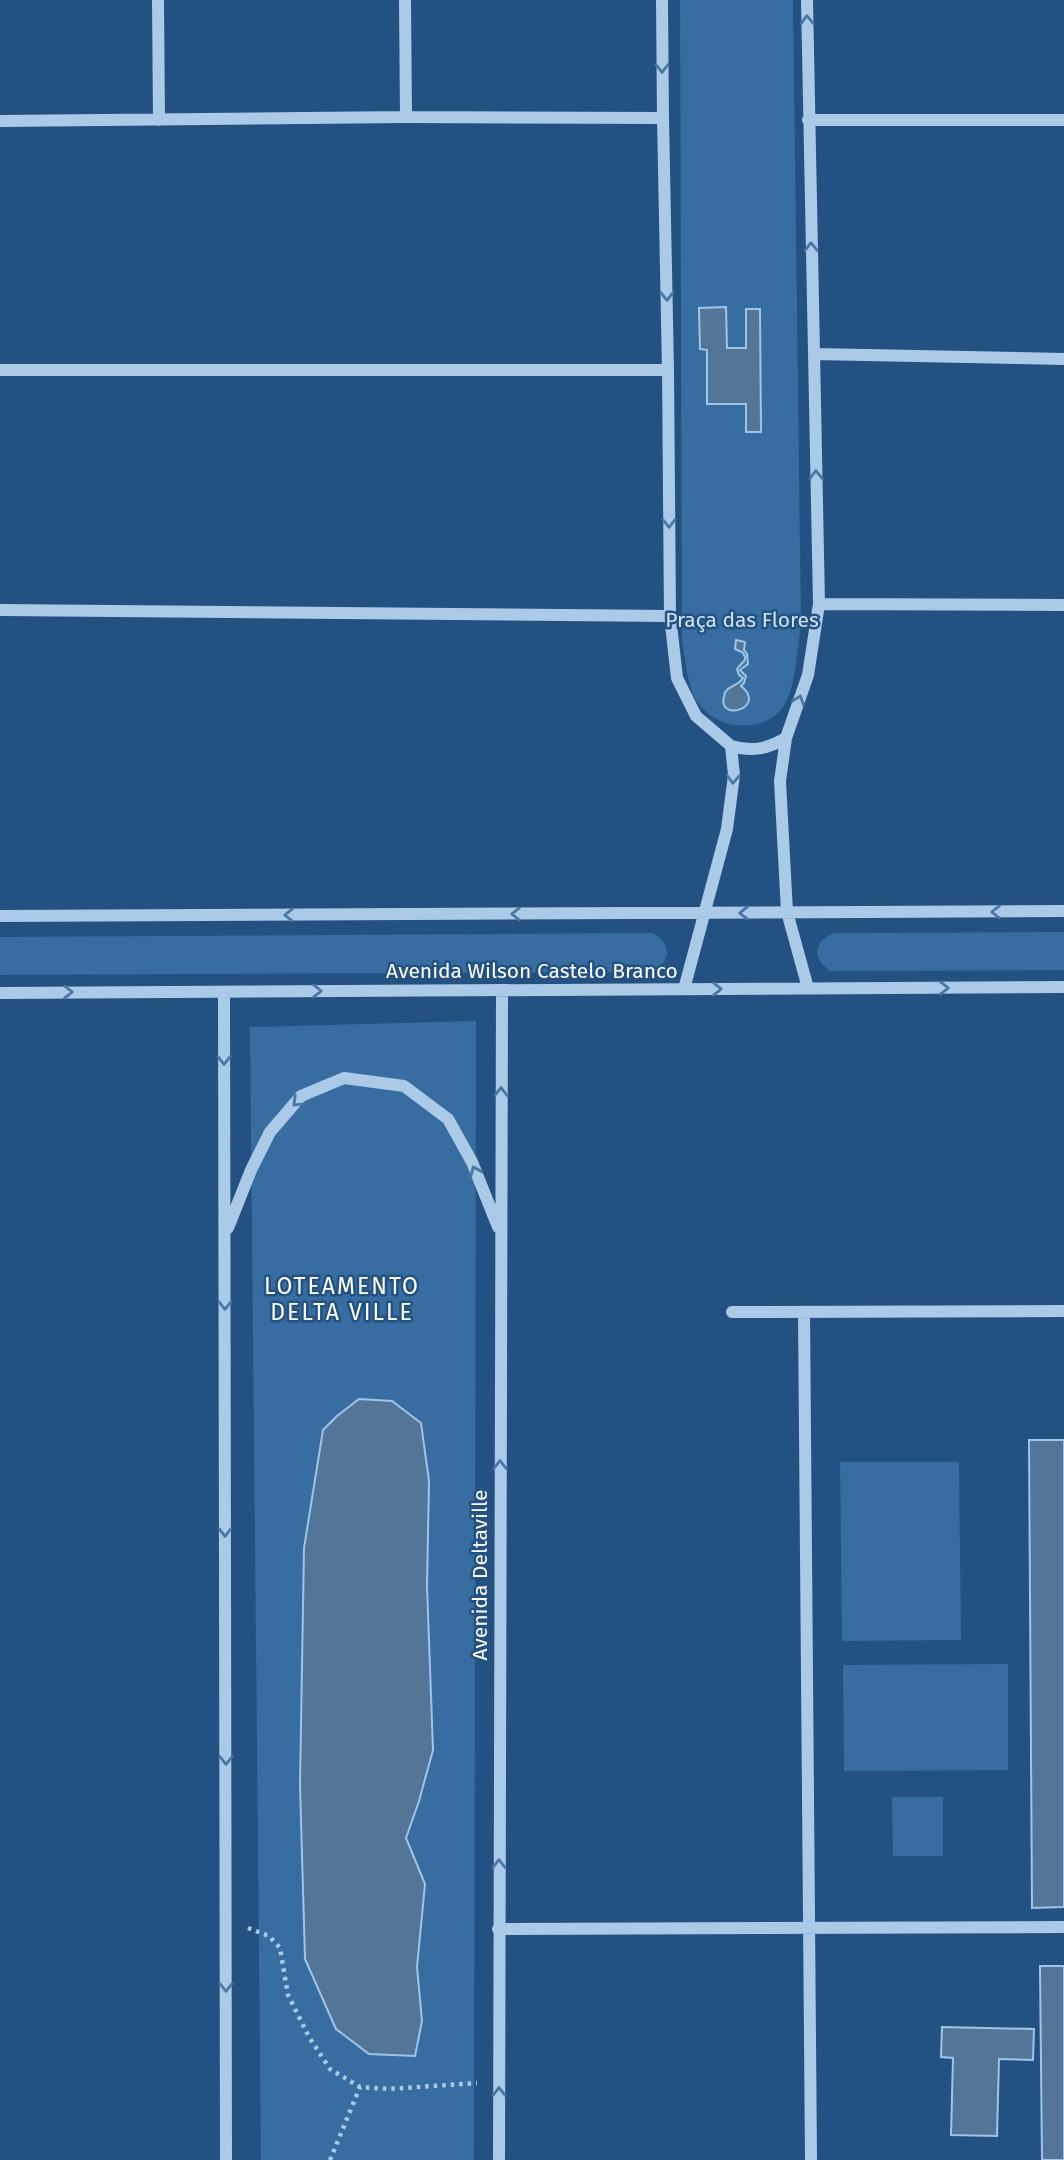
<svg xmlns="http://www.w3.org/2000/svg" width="1064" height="2160" font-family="'Fira Sans',sans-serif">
	<rect width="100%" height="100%" fill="#235282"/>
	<path fill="#376da0" d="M680,0H793L801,625C798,645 796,677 789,695C775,736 717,734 696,700C687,684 686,661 682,642Z
		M1064,932V970L831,971C812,960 813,941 834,933Z
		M653,933C673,945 671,963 650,972L0,975V937Z
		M476,1021L474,2160H261L250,1027Z
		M840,1462H959L961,1640L842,1641Z
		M1008,1664V1770L844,1771L843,1665Z
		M892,1797H943V1856H893Z"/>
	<path fill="#537597" stroke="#9ec5e9" stroke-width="2" d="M726,307L727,348H746V309H760L761,432H746V404H707V350L700,349L699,308Z
		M736,640L745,642L744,650L747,654L748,664L740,670L746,676L744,683L741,686C768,708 717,723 724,696C726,685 738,687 743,678L739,675L737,669C741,662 750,661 742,652L735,649Z
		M359,1399L392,1401L421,1423L429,1481L427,1586L433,1750L419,1801L406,1838L425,1884L417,1967L422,2021L415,2056L369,2054L336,2029L305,1959L300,1785L304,1548L323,1430L337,1416Z
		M1029,1440H1064V1907L1032,1908Z
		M1040,1966H1064V2160H1042Z
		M942,2027L1034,2029L1033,2060L999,2059L997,2136L951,2135L953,2058L941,2057Z"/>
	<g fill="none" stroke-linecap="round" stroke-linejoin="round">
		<path stroke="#aacae8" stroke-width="4.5" stroke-dasharray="3.5 5" stroke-linecap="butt" d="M248,1928L269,1936L280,1948L288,1995L309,2037L330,2069L360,2087L389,2089L477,2083
			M330,2160L360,2087"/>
		<path stroke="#aacae8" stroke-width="12" d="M158,0L159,120
			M405,0L406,117
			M662,0L663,118L668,370L670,616L677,678L696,716L731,746L734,775L727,829L684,989
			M807,0L819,604L808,675L786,738L780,781L787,912L808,988
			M808,120H1064
			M0,121L406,117L663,118
			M814,354L1064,359
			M0,370H668
			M819,604L1064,605
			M0,610L670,616
			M731,746C753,752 767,749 786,738
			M0,916L1064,911
			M224,992L226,2160
			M0,993L1064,987
			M228,1228L251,1170L270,1132L301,1096L344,1078L404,1086L448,1119L472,1162L498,1227
			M732,1312L1064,1311
			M804,1312L811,2160
			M498,1929L1064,1927
			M499,2160L502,990"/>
	</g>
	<defs><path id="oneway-chevron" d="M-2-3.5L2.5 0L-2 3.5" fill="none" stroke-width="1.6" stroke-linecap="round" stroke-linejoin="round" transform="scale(1.75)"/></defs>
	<g stroke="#4c76a1">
		<use href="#oneway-chevron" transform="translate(807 20) rotate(-91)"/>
		<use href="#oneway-chevron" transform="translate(662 68) rotate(90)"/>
		<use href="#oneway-chevron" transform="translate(811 247) rotate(-91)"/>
		<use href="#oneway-chevron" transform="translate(667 296) rotate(89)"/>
		<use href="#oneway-chevron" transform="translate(816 475) rotate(-91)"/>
		<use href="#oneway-chevron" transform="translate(669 523) rotate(90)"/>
		<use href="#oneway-chevron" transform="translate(799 700) rotate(-71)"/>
		<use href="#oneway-chevron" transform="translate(733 779) rotate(93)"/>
		<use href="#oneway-chevron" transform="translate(996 912) rotate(180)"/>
		<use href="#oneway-chevron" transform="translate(744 913) rotate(179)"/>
		<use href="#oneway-chevron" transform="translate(516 914) rotate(180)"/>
		<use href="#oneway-chevron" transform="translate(289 915) rotate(180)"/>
		<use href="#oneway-chevron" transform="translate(944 988)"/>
		<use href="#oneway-chevron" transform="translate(717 989)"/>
		<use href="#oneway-chevron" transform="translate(317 991)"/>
		<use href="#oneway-chevron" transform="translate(68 992)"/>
		<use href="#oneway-chevron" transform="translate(224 1060) rotate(90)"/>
		<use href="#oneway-chevron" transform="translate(501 1092) rotate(-90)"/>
		<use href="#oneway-chevron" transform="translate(297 1102) rotate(136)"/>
		<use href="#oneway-chevron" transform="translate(475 1171) rotate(-113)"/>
		<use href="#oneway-chevron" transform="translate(225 1305) rotate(90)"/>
		<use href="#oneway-chevron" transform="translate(500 1465) rotate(-90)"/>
		<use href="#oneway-chevron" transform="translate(225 1532) rotate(90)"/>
		<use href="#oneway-chevron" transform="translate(226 1760) rotate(90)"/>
		<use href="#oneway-chevron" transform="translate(499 1864) rotate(-90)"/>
		<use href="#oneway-chevron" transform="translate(226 1987) rotate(90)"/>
		<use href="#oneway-chevron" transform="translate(499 2092) rotate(-90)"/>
	</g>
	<g text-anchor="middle" stroke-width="5" stroke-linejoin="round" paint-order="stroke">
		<g font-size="21" fill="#cee3f6" stroke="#235282">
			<text x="742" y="627">Praça das Flores</text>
		</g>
		<g font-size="21" fill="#fff" stroke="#235282">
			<text x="532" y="978">Avenida Wilson Castelo Branco</text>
			<text transform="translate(480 1575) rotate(-90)" y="7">Avenida Deltaville</text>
		</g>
		<g font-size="23" letter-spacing="2" fill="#fff" stroke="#235282">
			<text x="342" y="1294">LOTEAMENTO<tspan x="342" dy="26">DELTA VILLE</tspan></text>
		</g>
	</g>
</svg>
